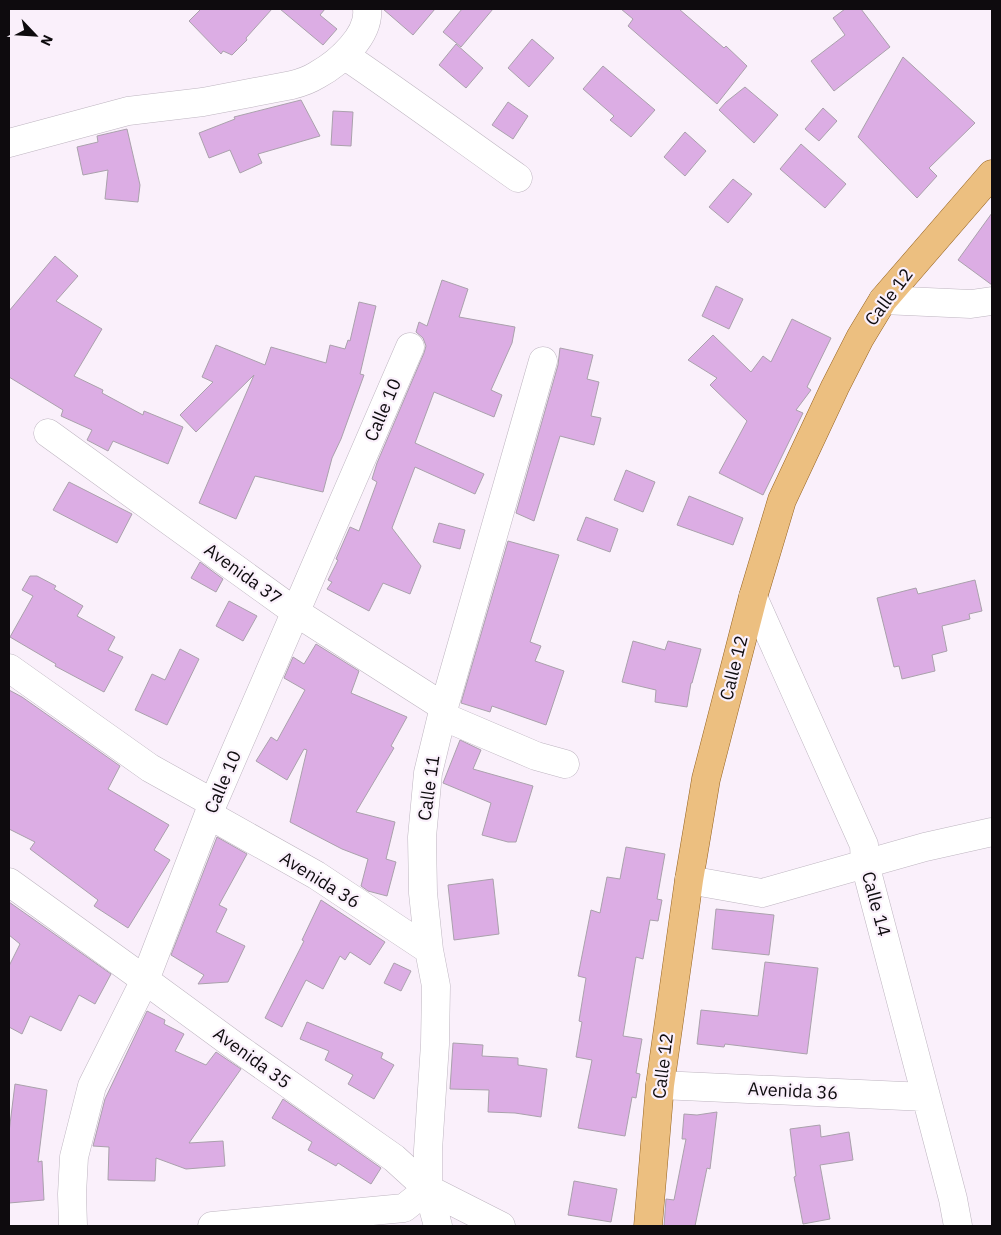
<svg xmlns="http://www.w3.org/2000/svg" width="1001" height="1235" font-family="'IBM Plex Sans',sans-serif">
	<rect width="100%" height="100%" fill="#faf0fb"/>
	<path fill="#dcade4" stroke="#aaa1ac" d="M201,9H272L246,38L247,40L232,55L223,51L221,54L189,21Z
		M280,9H325L320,15L337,29L323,45Z
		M383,9H435L413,35Z
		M462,9H493L461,47L443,32Z
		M621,9H679L724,48L726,46L747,66L717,104L628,26L633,19Z
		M845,9H861L890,47L834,91L811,61L845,35L833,18Z
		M532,39L554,58L529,87L508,68Z
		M456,44L483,68L466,88L439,65Z
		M903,57L975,123L929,168L937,176L917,198L858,137Z
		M603,66L655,110L631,137L610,120L614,116L583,89Z
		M745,87L778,115L754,143L719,110L726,102Z
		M301,100L320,136L258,154L262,163L240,173L230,150L209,158L199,133L235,119L234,117Z
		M508,102L528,116L513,139L492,125Z
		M823,108L837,121L819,141L805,129Z
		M333,111L353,112L351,146L331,145Z
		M127,129L140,185L138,202L105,199L108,170L83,175L77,147L98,142L97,136Z
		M685,132L706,151L685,176L664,157Z
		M801,144L846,184L825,208L780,169Z
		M733,179L752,194L728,223L709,207Z
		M992,213V285L958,260Z
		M55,256L78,276L56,301L102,329L74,376L103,390L102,393L143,415L144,411L183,427L168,464L113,441L108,451L87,440L92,430L61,416L63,410L9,377V311Z
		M442,280L468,289L459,317L515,327L512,343L491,390L502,395L494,417L434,392L415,443L484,474L475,494L415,467L392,528L421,566L410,594L383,583L369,611L327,589L332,582L328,580L338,560L336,559L350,527L359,531L377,482L372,479L377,463L424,353L426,346L423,338L416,332L419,322L427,326Z
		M716,286L743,299L729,329L702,316Z
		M359,302L376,306L360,374L364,375L341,439L332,458L323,492L255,476L236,519L199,503L254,375L196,432L180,415L213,382L202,377L216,345L265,365L271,347L326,363L330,345L345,349L348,340L350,341Z
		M792,319L831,338L807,387L811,390L796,410L803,413L763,495L719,473L747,421L710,385L717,378L688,360L713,335L751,372L763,356L771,362Z
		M560,348L593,355L587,379L599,382L591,416L601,418L594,445L560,436L534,521L516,513L558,365Z
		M626,470L655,482L643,512L614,500Z
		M69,482L132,514L117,543L53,510Z
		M689,496L743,518L733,545L677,525Z
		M586,517L618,529L610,552L577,540Z
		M439,523L465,530L460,549L433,542Z
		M508,541L559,555L530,642L541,646L535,661L564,671L546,725L492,706L490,712L461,703Z
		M200,562L223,579L216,592L191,578Z
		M30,576H37L56,586L54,589L83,606L77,616L115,637L108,650L123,657L104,692L55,666L56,664L10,637L33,596L22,590Z
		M975,580L982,611L969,614L970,619L942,626L947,651L932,655L935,671L902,679L899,666L894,667L877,598L916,588L918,594Z
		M229,601L257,616L243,641L216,626Z
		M633,641L665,650L668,641L701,649L692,683H691L687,707L655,702L656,690L622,682Z
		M316,644L359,671L351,693L407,717L391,746L394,748L356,812L395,822L386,859L396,862L387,896L368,891L361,886L368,859L342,849L290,822L307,750L304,749L287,780L256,761L271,737L277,741L305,690L284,678L293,657L304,664Z
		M180,649L199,659L167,725L135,710L152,674L165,680Z
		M9,690L22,697L120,766L108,789L169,825L154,850L170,860L128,928L94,906L98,900L30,849L35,842L9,829Z
		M460,740L481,750L473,769L533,786L516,842H508L482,835L491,803L443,783Z
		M217,837L247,854L219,905L227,909L216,932L245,946L228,982L198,984L204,975L171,955Z
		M626,847L665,854L657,899L662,900L658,921L650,920L643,959L636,957L623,1036L642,1039L636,1073L640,1074L636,1098L632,1097L625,1136L578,1128L592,1060L576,1057L582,1022L579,1021L586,978L578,976L591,910L600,913L607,877L620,879Z
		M493,879L499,934L454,940L448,885Z
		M321,900L385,942L370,965L350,952L345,960L340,956L323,989L306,980L282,1027L265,1018L304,941L302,940Z
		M9,902L111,974L95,1004L79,995L61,1031L30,1016L22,1034L9,1027V966L20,944L9,935Z
		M716,909L774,915L769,955L712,949Z
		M765,962L818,968L807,1054L725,1044L724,1047L697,1044L701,1010L758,1016Z
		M394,963L411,971L401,991L384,983Z
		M147,1011L165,1020L164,1024L184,1034L175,1051L206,1065L216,1052L241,1069L189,1143L223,1141L225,1166L186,1169L156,1158L155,1181L108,1180L109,1147L93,1146L105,1099Z
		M307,1022L383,1053L381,1058L394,1065L374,1099L348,1084L353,1075L325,1060L329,1051L300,1039Z
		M453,1043L483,1045L482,1056L518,1058V1065L547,1069L541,1117L515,1113L488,1112L489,1090L450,1089Z
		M15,1084L47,1090L38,1162L42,1161L44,1200L9,1203V1132Z
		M283,1099L381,1168L371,1184L338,1163L336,1166L308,1150L312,1142L272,1118Z
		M717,1112L710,1169L707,1168L695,1226H664L666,1199L674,1200L686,1139H682L684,1114L697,1115Z
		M820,1125L821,1137L849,1132L853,1160L820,1165L830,1219L803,1224L794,1177L796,1176L790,1129Z
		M574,1181L617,1189L611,1222L568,1215Z"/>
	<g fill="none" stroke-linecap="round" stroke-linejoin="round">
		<defs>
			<path id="minor" d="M344,55C403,95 460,137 518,178
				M9,143L128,111L203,102L292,85C300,83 309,80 317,75C339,63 370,35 367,9
				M883,300L971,304L992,301
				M48,433L297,613L444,707
				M753,597L864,845L865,864L953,1199L958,1226
				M9,668L150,768L213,803
				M442,716L536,756L565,764
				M209,815L316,875L429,950
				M689,880L762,893L925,847L992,832
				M9,882L145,980L239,1049L394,1158L428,1189L501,1226
				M660,1085L926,1097
				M73,1226L72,1194L74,1157L92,1086L145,980L213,803L410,347
				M212,1226L404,1208L428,1189
				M438,1226L428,1189V1150L435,1044L436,986L429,950L423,893L422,837L428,773L444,707L543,361"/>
			<path id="major" d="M648,1226L660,1085L689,880L706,779L753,597L782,500L835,387L860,338L883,300L992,174"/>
		</defs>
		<use href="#minor" stroke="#beb5c0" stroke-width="29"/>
		<use href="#major" stroke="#966421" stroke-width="29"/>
		<use href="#minor" stroke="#fff" stroke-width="28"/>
		<use href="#major" stroke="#ecbf80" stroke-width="28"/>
	</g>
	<g text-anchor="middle" stroke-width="4.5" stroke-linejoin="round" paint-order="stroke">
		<g font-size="18" fill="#0e0b0e" stroke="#faf0fb">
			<text transform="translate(889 297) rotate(-53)" y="6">Calle 12</text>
			<text transform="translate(383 410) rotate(-67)" y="6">Calle 10</text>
			<text transform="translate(243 574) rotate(36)" y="6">Avenida 37</text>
			<text transform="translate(734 668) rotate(-76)" y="6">Calle 12</text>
			<text transform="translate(223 782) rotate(-67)" y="6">Calle 10</text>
			<text transform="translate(429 788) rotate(-82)" y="6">Calle 11</text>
			<text transform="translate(320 880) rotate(32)" y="6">Avenida 36</text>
			<text transform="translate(876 904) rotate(75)" y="6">Calle 14</text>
			<text transform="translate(252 1058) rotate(36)" y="6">Avenida 35</text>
			<text transform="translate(663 1066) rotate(-83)" y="6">Calle 12</text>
			<text transform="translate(793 1091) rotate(3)" y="6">Avenida 36</text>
		</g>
	</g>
	<rect width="1001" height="1235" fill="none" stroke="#0e0b0e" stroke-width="20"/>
	<g transform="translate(35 35) rotate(115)" stroke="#faf0fb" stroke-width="4" paint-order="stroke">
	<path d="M0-4L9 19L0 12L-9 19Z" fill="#0e0b0e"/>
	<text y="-8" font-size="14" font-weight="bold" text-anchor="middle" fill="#0e0b0e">N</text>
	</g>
</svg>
